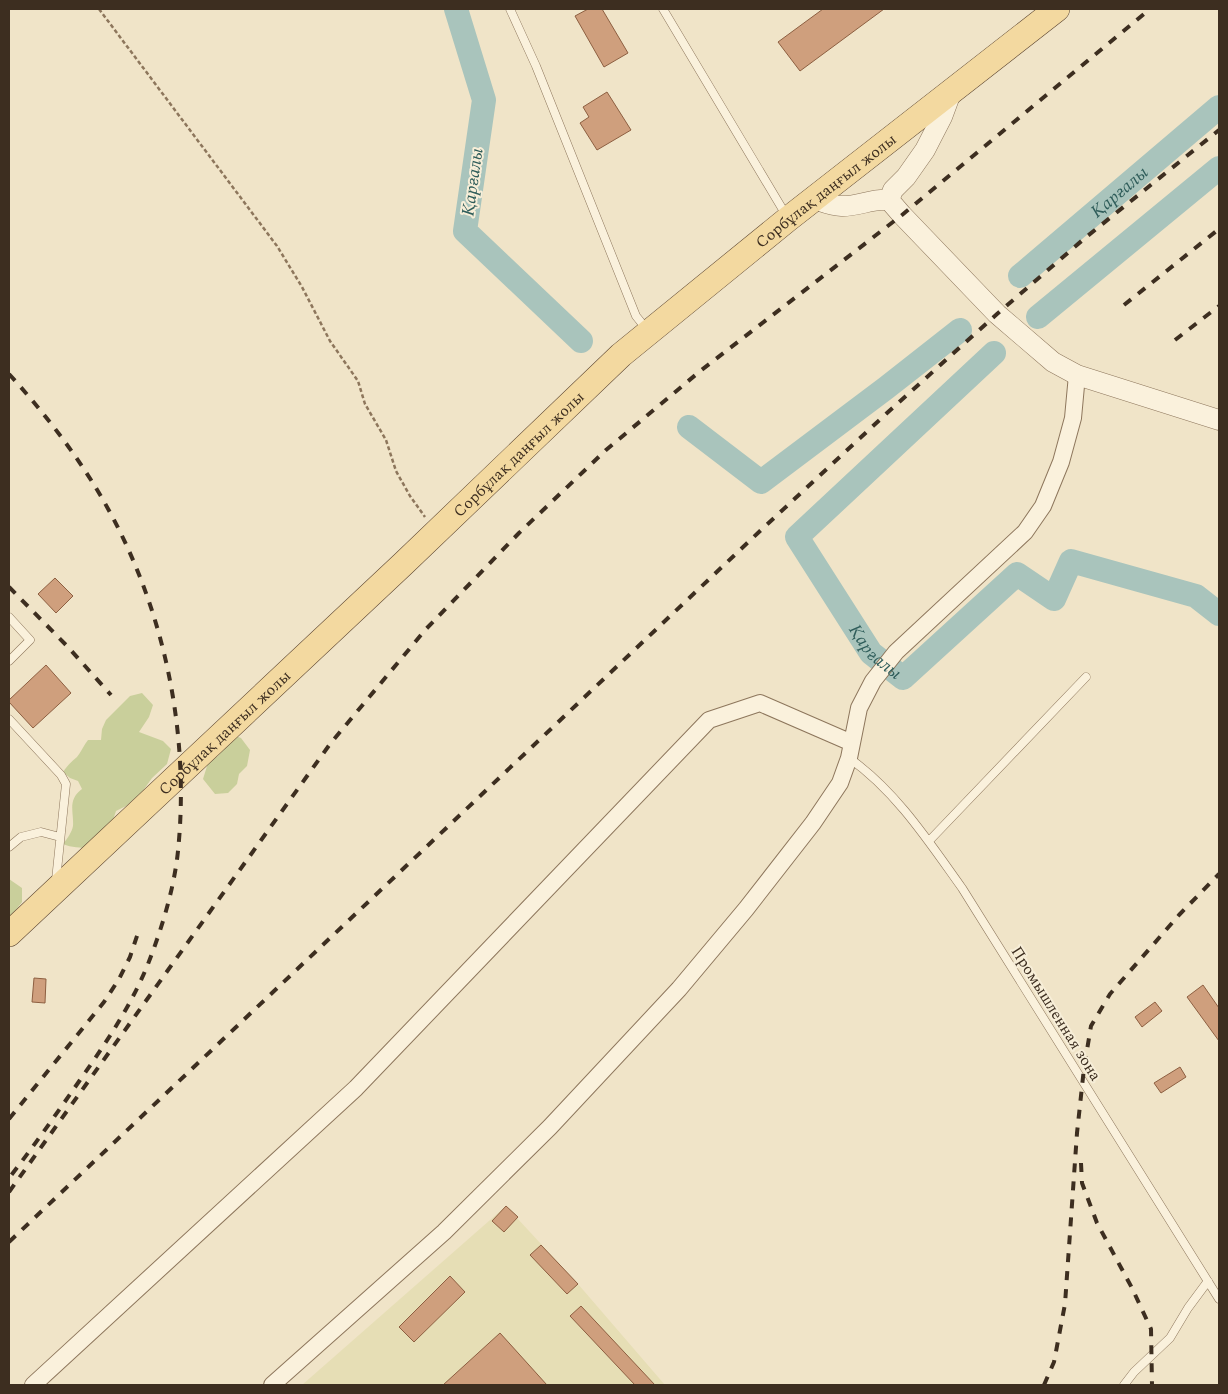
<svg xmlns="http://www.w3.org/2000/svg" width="1228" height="1394" font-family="Spectral,serif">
	<rect width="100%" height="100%" fill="#f0e4c8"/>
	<path fill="#e6deb5" d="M506,1206L578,1284L665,1385H302Z"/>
	<path fill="#c9cf9b" d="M142,693L153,705L149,717L139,732L163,741L171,749L167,764L152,778L142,792L126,806L116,811L111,826L90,849C80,847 72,848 63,844C67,839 72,832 73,826C74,812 67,800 82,789L78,781L70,778L63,772C67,766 71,762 77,757C81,752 84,745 88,740H101L102,729L106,720L130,696Z
		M233,735L241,738L250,750L247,766L239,774L237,784L228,793L215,794L203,779L208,763L218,756L228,744Z
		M9,879L22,888V902L9,919Z"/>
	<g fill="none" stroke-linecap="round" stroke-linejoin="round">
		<g stroke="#a9c4bc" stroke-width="24">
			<path d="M456,9L484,100L465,231L581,341"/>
			<path id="s1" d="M1020,276L1219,107"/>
			<path d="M1038,317L1219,168"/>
			<path id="s2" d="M994,353L797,537L871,653L903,678L1017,574L1054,599L1071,561L1196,596L1219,614"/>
			<path d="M689,427L761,482L886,388L960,330"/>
		</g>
	</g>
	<path fill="#cf9f7d" stroke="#8d5f41" d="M588,9H602L628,53L604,67L575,16Z
		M823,9H884L800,71L778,42Z
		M607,92L631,130L597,150L580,123L589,117L583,107Z
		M55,578L73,596L56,613L38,594Z
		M46,665L71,693L33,728L9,702V700Z
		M34,978L46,979L45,1003L32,1002Z
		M1203,985L1219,1008V1041L1187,997Z
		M1155,1002L1162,1011L1142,1027L1135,1017Z
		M1180,1067L1186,1077L1161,1093L1154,1083Z
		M506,1206L518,1217L504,1232L492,1221Z
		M541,1245L578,1284L567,1294L530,1255Z
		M450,1276L465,1292L414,1342L399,1327Z
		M581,1306L655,1385H635L570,1316Z
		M500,1333L547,1385H443Z"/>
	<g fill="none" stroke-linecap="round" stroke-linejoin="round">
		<defs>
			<path id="service" d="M510,9L536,66L636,316L648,331
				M663,9L786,215
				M9,617L30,640L9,661
				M9,719L61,775L66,784L56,880
				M849,758C896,791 929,842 962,888L1219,1299
				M929,841L1086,677
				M9,847L21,837L41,832L60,837
				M1124,1385L1134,1372L1170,1338L1188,1308L1208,1281"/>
			<path id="minor" d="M33,1385L356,1088L709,720L760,703L852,743
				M272,1385L444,1232L550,1127L679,989L746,909L813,823L840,783L849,758L859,708L873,681L896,652L1025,532L1043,506L1061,462L1073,418L1077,375"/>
			<path id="tertiary" d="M814,199C823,202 832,206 841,206C857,207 873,198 889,200L902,215L997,314L1053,362L1077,375L1219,420
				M889,200L893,190L906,177L925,150L942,117L952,90"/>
			<g id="primary">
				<path id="s3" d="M9,934L403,564L621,355L788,219L1057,9"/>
			</g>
		</defs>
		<use href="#service" stroke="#8d765c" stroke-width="9"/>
		<use href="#minor" stroke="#8d765c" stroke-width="18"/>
		<use href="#tertiary" stroke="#8d765c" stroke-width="21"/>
		<use href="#primary" stroke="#5b4430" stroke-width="26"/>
		<path stroke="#8d765c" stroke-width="2.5" stroke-dasharray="4 2.5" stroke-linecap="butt" d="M99,9L277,246L302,287L330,341L358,381L365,404L386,440L396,471L410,496L425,517"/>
		<use href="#service" stroke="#faf1dc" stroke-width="8"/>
		<use href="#minor" stroke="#faf1dc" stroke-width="16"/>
		<use href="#tertiary" stroke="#faf1dc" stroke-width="20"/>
		<use href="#primary" stroke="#f3d9a0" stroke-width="25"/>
		<path stroke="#3d2e20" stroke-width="4" stroke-dasharray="9 9" stroke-linecap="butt" d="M1124,305L1219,229
			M1175,340L1219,306
			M9,374C39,407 67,442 91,480C160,589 191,723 178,851C174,889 162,928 148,964C131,1006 106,1043 80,1080C57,1113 34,1146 9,1178
			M9,587L68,647L111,695
			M9,1119L104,1002L119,979L130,957L138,933
			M1081,1163L1082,1183L1097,1223L1132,1288L1151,1329L1152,1385
			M9,1192L330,744L426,629L519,533L606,450L699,372L902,215L1150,9
			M9,1242L760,531L887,413L997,314L1085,238L1219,130
			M1044,1385L1054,1362L1065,1304L1077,1133L1084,1068L1091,1026L1110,994L1179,915L1219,874"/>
	</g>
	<g text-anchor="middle" stroke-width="4" stroke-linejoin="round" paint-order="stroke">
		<g font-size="16" fill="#3d2e20" stroke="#f7eed8">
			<text dy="6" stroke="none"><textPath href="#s3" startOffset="1105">Сорбұлақ даңғыл жолы</textPath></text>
			<text dy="6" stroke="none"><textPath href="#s3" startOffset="700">Сорбұлақ даңғыл жолы</textPath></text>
			<text dy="6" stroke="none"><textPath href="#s3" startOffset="295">Сорбұлақ даңғыл жолы</textPath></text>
			<text transform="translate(1057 1013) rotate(58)" y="6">Промышленная зона</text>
		</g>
		<g font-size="18" font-style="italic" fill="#2f5d5a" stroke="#f7eed8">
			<text transform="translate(472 182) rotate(-82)" y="6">Қарғалы</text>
			<text dy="6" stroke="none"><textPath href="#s1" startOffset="130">Қарғалы</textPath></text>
			<text dy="6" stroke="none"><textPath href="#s2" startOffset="409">Қарғалы</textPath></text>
		</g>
	</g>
	<rect width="1228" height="1394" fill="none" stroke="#3d2e20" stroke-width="20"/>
</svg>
